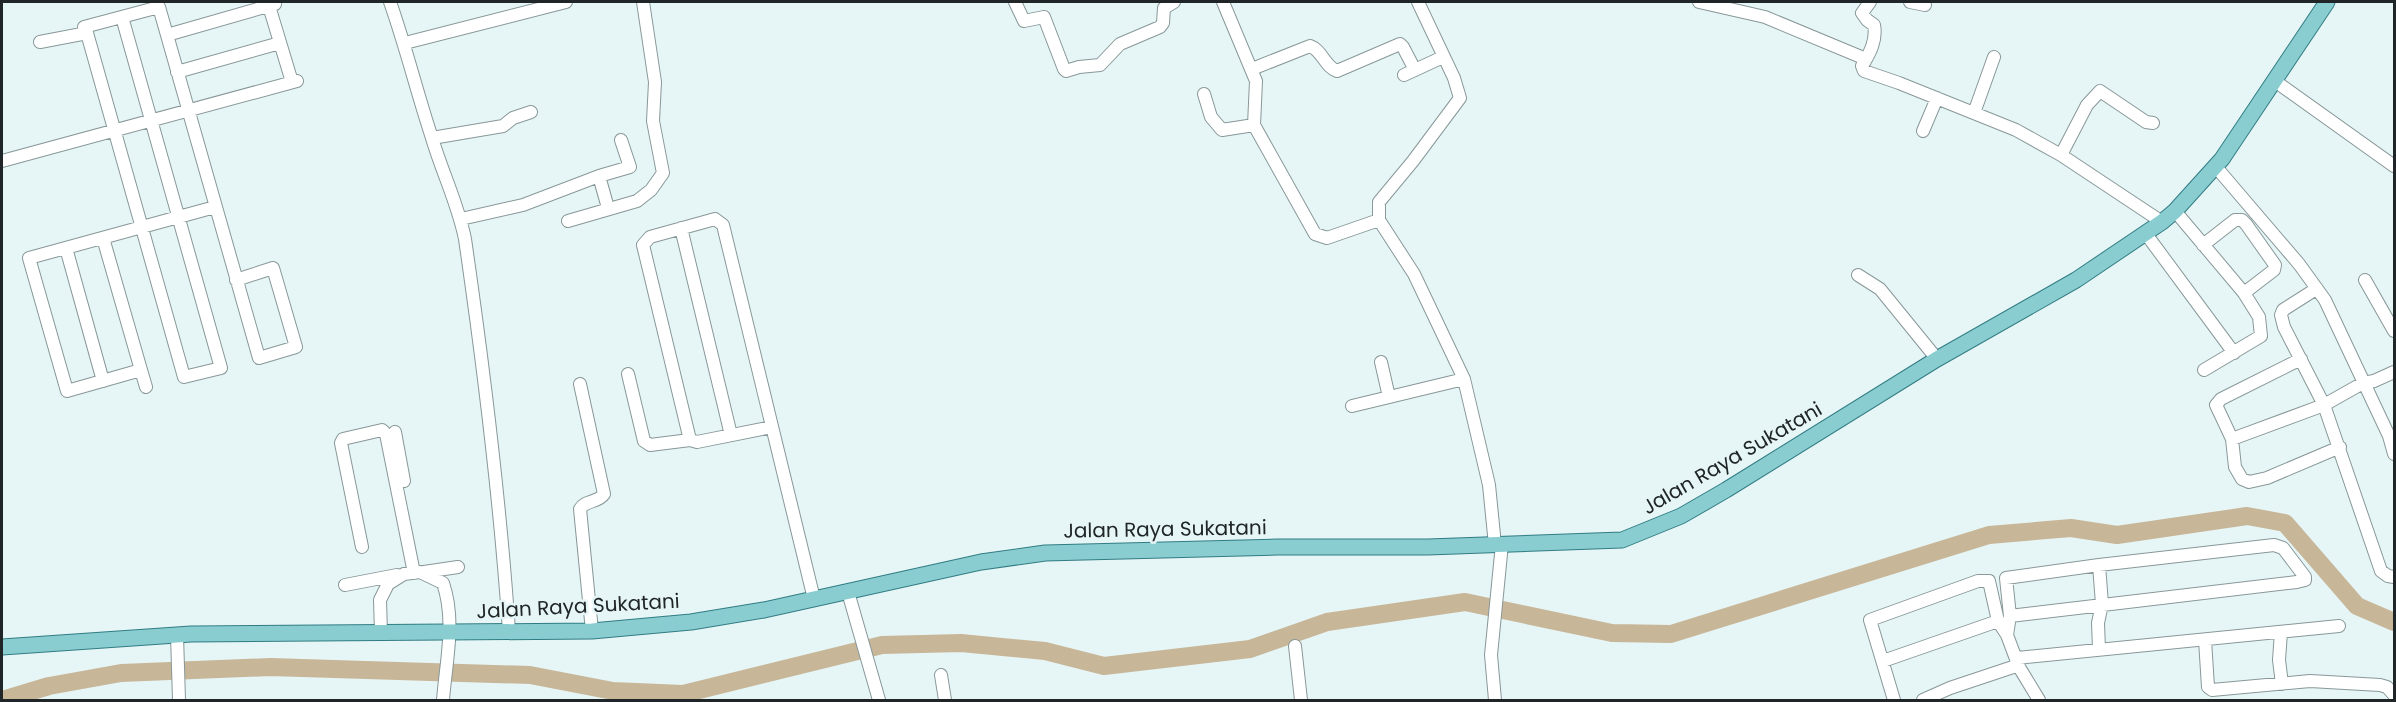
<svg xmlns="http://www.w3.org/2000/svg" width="2396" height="702" font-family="Poppins,sans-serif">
	<rect width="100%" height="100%" fill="#e6f6f7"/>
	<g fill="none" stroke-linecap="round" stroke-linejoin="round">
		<path stroke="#c8b698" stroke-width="18" d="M2,700L49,686L121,673L270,667L530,675L613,691L683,694L882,645L961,643L1045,651L1104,666L1250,649L1327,622L1465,602L1612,633L1671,634L1989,535L2071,528L2117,535L2247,516L2285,523L2357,606L2394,622"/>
		<defs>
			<path id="minor" d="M390,2C406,47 417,93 432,138C442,172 458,204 465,239C484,370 500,499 509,631
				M1015,2L1024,21L1044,17L1064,69L1066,71L1079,67L1100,65L1120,44L1160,27L1163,23L1164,8L1174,2
				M1223,2L1256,81L1254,125L1315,234L1327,238L1379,220
				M1418,2L1454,78L1460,98L1413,161L1379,202V220L1414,274L1464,379L1489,485L1495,545
				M1699,2L1765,17L1866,59
				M1870,2L1862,13L1867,20L1874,25C1877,40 1870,53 1862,66L1864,71L1899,83L2016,130L2061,155L2162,222
				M1910,2L1925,5
				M269,6L292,82
				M87,33L184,377L221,368L122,17
				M40,42L87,33L84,27L159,7L167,35
				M405,43L566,2
				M1252,69L1310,46C1322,50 1325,67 1337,71L1400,44L1403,47L1415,70
				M177,72L280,43
				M1404,75L1443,57
				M2275,81L2394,166
				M1204,94L1211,117L1222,130L1254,125
				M1974,113L1994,57
				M1923,131L1937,98
				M432,138L503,126L513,118L531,112
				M2061,155L2087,105L2100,91L2146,122L2153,123
				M2,161L297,81
				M2216,167L2299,264L2325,300L2389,436L2394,454
				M608,208L599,176L630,167L621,140
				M2175,211L2244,293L2259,317L2261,336L2204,370
				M461,219L523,205L599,176
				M568,221L637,201L651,190L663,173L653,121L655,82L643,2
				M681,228L731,435
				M2146,234L2234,353
				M103,238L141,370L67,391L29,258L215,207
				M2203,245L2235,220H2242L2246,224L2275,265L2274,270L2244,293
				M66,248L103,381
				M1858,275L1880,289L1937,359
				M236,280L273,268L296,347L259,358L167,35L275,4
				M2365,280L2394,331
				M2316,289L2283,310L2281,315L2284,327L2324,405L2381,571L2388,576L2394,577
				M2301,359L2221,399L2216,405L2232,439L2235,467L2242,479L2249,482L2267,478L2340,447
				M1381,362L1389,397
				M141,370L146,387
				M628,374L644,441L650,445L690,440
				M580,384L604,494C598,503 585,500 580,509L592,631
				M1352,406L1464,379
				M772,427L697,442L690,440L643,245L650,237L715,219L723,225L814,599
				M395,432L404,481
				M2232,439L2324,405L2363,383L2374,381L2394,372
				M362,547L341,443L343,439L382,430L386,434L414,573
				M2099,565L2102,604L2098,623L2099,649
				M424,572L458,567
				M345,585L397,575
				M848,592L879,700
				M2281,632L2279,660L2282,684
				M381,633L380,600L388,584L404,574L420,572L443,583C456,621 446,661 443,700
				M177,635L179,700
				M2007,635L2010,616L2297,582L2305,580V577L2283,548L2274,545L2099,565L2006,578L2010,616
				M2205,640L2208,687L2212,690L2310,681L2380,685L2387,687L2394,695
				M1295,646L1301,700
				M2017,658L2339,626
				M1883,661L1998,621
				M941,675L945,700
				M1495,700L1491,655L1502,544
				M1894,700L1870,620L1978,581H1989L1998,621L2007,635L2019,667
				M1923,700L1950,688L2013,667H2019L2039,700"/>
			<path id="major" d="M2,647L191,634L592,631L691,622L764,610L981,562L1045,553L1277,547H1428L1622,540L1681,516L1726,490L1937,359L2076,280L2162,222L2175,211L2222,159L2327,2"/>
		</defs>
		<use href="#minor" stroke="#889798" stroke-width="14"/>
		<use href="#major" stroke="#317c82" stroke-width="17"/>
		<use href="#minor" stroke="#fff" stroke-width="12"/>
		<use href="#major" stroke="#89cdd1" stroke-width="15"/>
	</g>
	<g text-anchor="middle" stroke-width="5" stroke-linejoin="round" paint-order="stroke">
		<g font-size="20" fill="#202627" stroke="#e6f6f7">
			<text transform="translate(1732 458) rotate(-30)" y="7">Jalan Raya Sukatani</text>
			<text transform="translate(1165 529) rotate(-1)" y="7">Jalan Raya Sukatani</text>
			<text transform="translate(578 606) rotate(-3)" y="7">Jalan Raya Sukatani</text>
		</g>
	</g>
	<rect width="2396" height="702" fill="none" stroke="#202627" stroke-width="6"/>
</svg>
